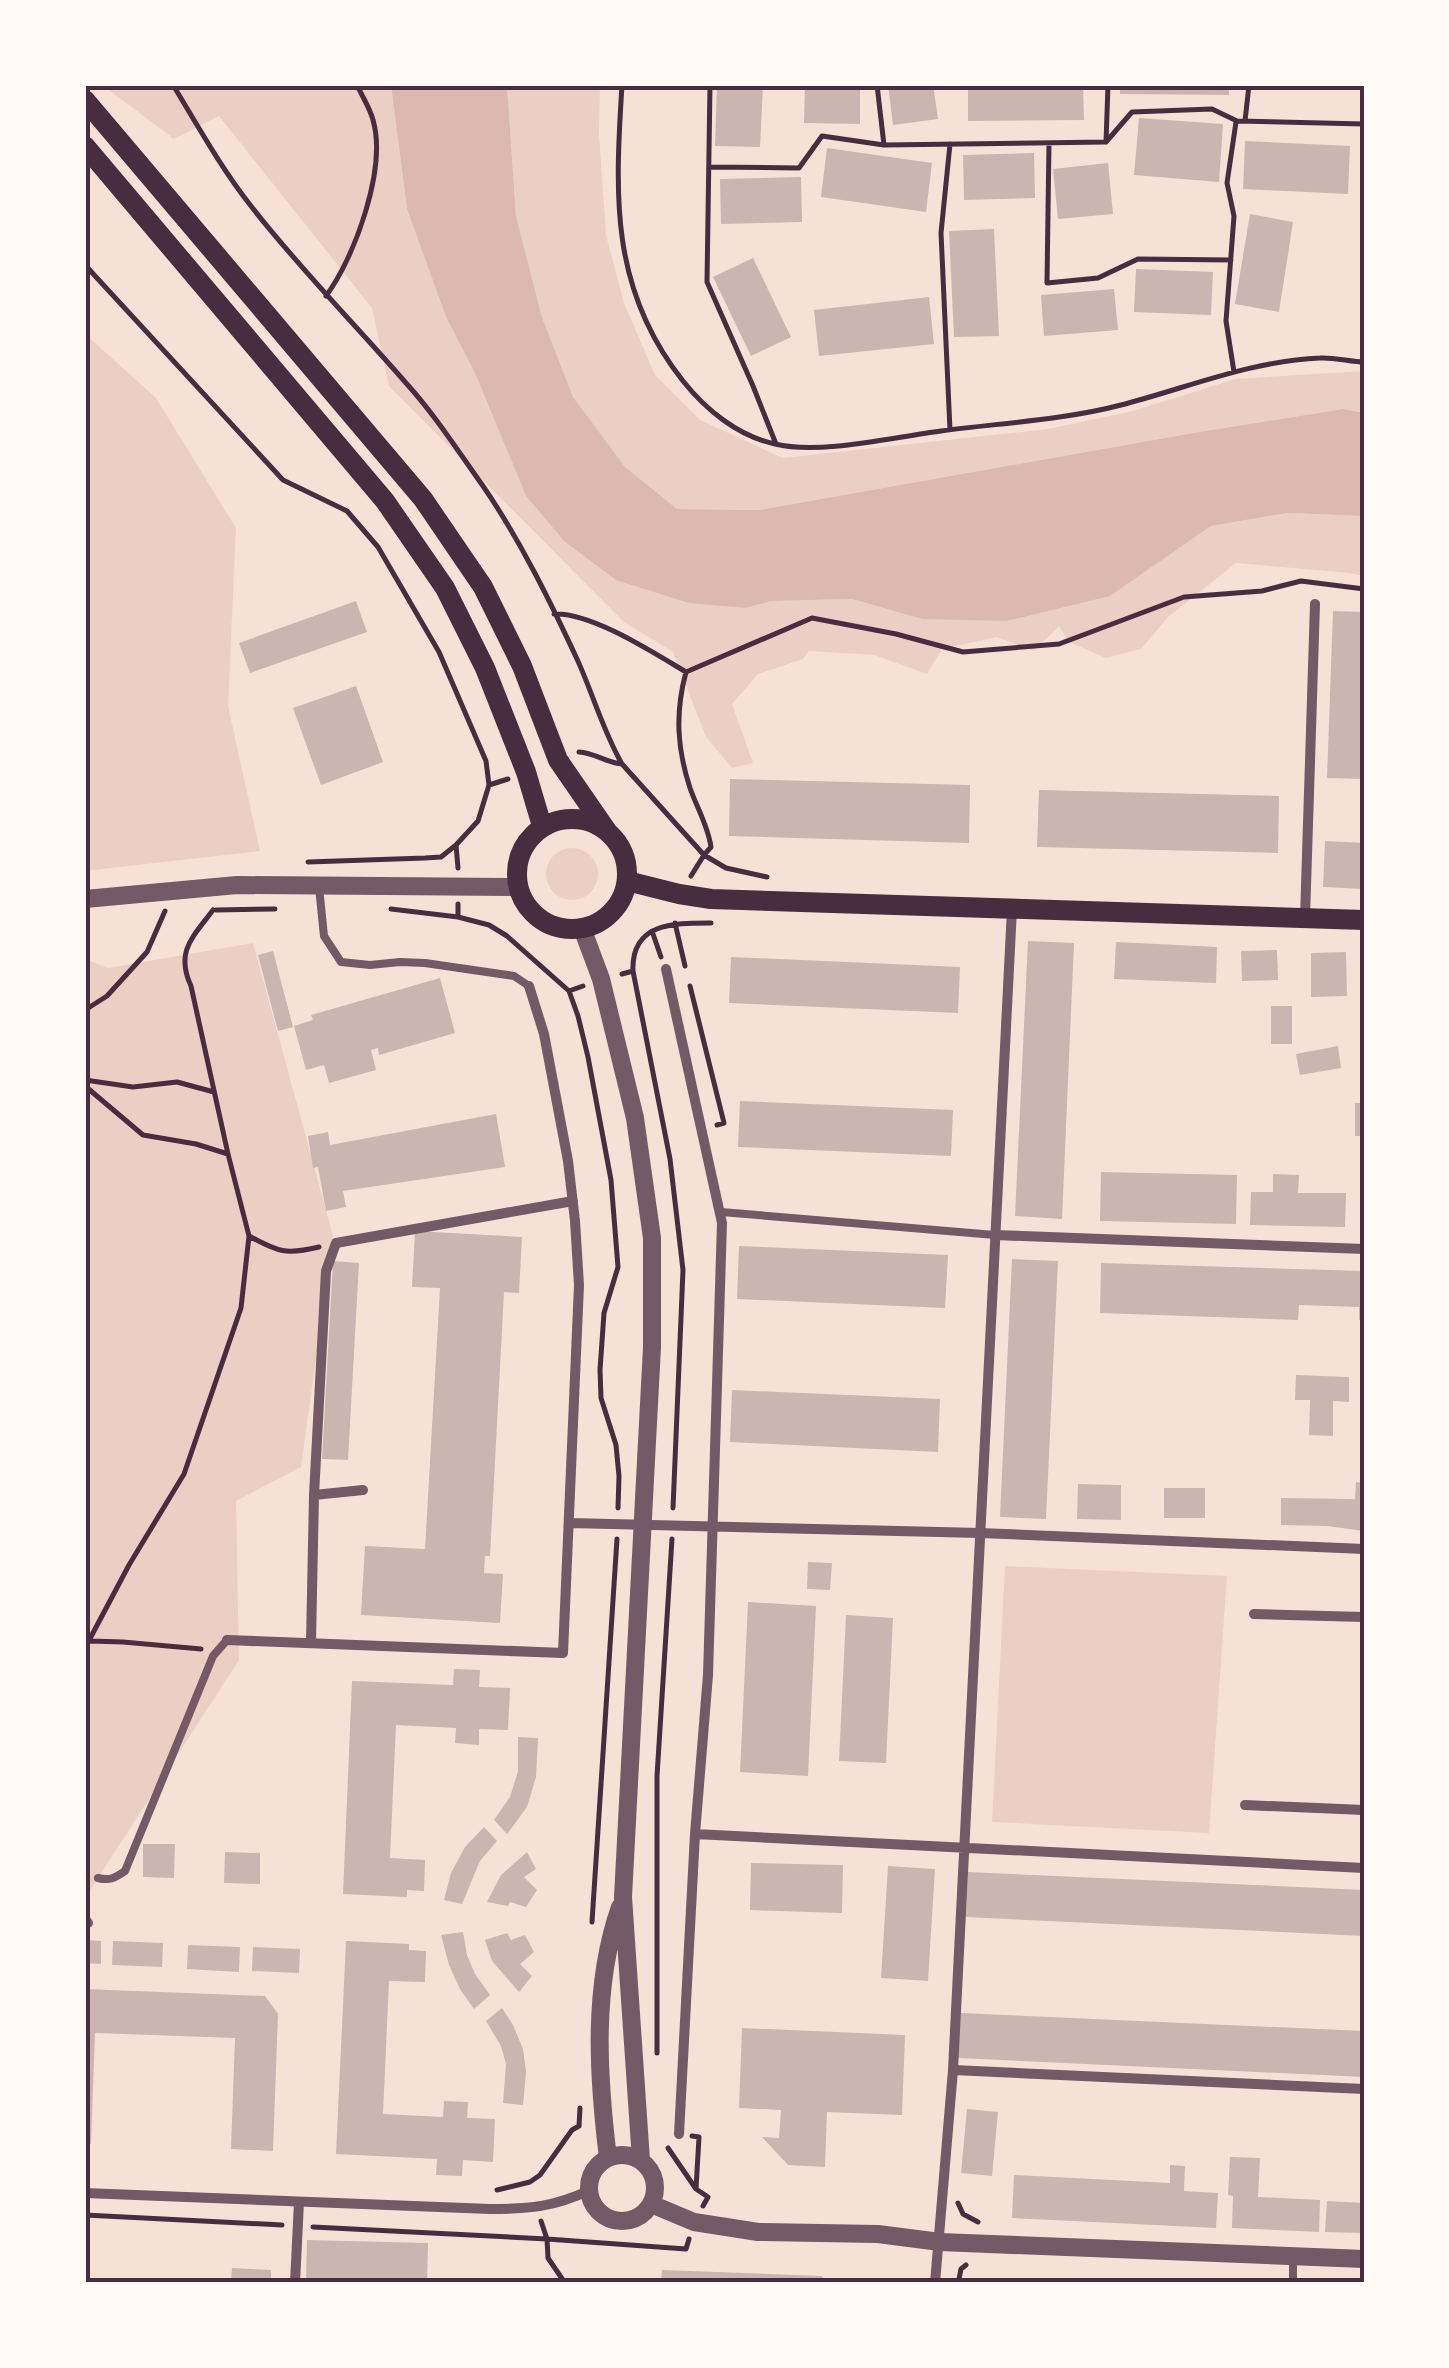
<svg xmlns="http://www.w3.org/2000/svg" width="1449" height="2368" font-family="'DM Sans',sans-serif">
	<rect width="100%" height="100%" fill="#f7e1d7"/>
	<path fill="#ebcfc5" d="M102,85H391L407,209L446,317L475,373L526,496L564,541L746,608L771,601L852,599L922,619L1110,596L1211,526L1287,513L1364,516V576L1349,573L1236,563L1168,617L1141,649L1106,658L1069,642L1059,626L1034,651L997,637L942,649L927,674L874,655L809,651L803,659L758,674L732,704L753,763L732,768L706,737L673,652L624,622L389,386L372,308L219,116L174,139Z
		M507,85H600L599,134L606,235L624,303L655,375L700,420L783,458L1048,429L1133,411L1235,379L1364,371V413L1343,409L1193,433L759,510L677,509L625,468L573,397L542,317L516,216Z
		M85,334L156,398L236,528L228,706L260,851L85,871Z
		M546 874a26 26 0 1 1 52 0a26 26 0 1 1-52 0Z
		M253,943L333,1236L301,1467L236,1501L239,1660L85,1898V959L108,968Z
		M1005,1566L1227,1576L1209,1833L992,1822Z"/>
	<path fill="#dcb8b0" d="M391,85H507L516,216L542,317L573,397L625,467L677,509L759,510L1193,433L1343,409L1364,413V516L1287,513L1211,526L1110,596L1007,621L922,619L852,599L771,601L746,608L689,603L616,580L564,541L526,496L475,373L446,317L407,209Z"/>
	<path fill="#ccb4b1" d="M717,85H763L760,147L715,146Z
		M805,85H860V124L804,123Z
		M888,85H933L938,119L893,125Z
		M968,85H1083L1084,120L968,121Z
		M1120,85H1229V95L1120,94Z
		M1139,118L1223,124L1219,182L1134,175Z
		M1245,141L1350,146L1348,194L1243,189Z
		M827,148L932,163L926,212L821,197Z
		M1034,153L1035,198L964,200L963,155Z
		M1108,163L1113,214L1058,219L1053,169Z
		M801,177L802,222L721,224L720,179Z
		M1250,214L1293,222L1279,312L1235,304Z
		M994,229L999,336L954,337L949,231Z
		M753,258L791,337L751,356L713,277Z
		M1136,269L1213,272L1211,315L1134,312Z
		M1114,289L1118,330L1044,336L1041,295Z
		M929,297L934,344L819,356L814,310Z
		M356,601L367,632L250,673L239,643Z
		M1333,611L1364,612V779L1327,778Z
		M356,686L383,762L321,785L293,708Z
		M730,779L970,785L969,843L729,836Z
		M1039,790L1279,796L1278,853L1037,847Z
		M1325,841L1364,843V889L1323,887Z
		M1028,941L1074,943L1062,1219L1015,1216Z
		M1116,942L1217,947L1216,983L1114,979Z
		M1277,950L1278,980L1242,981L1241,951Z
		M273,951L293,1027L278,1031L258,955Z
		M1346,952L1347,996L1311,997V953Z
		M731,957L960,967L958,1013L729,1003Z
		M440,978L455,1033L379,1055L378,1048L371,1050L376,1070L329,1083L324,1065L306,1070L294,1026L313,1020L311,1015Z
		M1271,1006H1292V1044H1271Z
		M1338,1046L1341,1068L1300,1075L1296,1054Z
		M740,1101L953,1110L951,1156L738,1147Z
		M1355,1103H1364V1136H1355Z
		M496,1114L505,1167L343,1191L346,1207L326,1211L318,1167L313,1168L308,1136L328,1132L330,1145Z
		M1101,1172L1237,1175L1236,1224L1100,1221Z
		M1273,1174L1299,1175L1298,1193H1346L1345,1227L1250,1225L1251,1192H1273Z
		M415,1231L522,1237L519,1293L504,1292L490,1556H485L484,1573L503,1574L500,1623L361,1615L365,1546L425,1549L440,1288L412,1287Z
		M739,1246L948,1255L945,1308L737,1299Z
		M1012,1259L1058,1261L1046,1519L1000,1517Z
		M333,1261L359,1263L348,1460L322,1459Z
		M1101,1263L1364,1271V1320H1359V1307L1299,1305L1298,1320L1100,1313Z
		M1296,1375L1349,1377V1402L1333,1401V1436L1309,1435L1310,1400H1295Z
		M732,1390L940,1399L938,1452L730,1442Z
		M1356,1482L1364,1483V1531L1327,1526L1281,1525V1498L1355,1499Z
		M1078,1484L1121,1485V1520L1077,1519Z
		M1164,1488H1205V1518H1164Z
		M808,1562L832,1563L830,1590L807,1589Z
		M748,1602L816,1606L808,1776L740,1772Z
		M846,1615L893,1618L886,1763L839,1761Z
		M454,1669L480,1670L479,1687L510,1688L508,1730L479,1729V1745L455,1743L456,1728L396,1725L390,1858L425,1860L424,1891L407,1890V1897L343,1894L352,1681L453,1685Z
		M518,1737L538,1738L536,1777L527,1807L507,1834L494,1820L510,1797L518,1771Z
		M484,1827L497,1841L480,1861L462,1904L444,1900L451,1873L465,1847Z
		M143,1844H175L174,1878L143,1877Z
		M225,1852L260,1853V1884L224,1883Z
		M527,1852L536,1869L524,1877L537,1890L526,1907L510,1902L508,1906L487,1902L501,1875Z
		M751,1863L843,1865L842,1913L750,1910Z
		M888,1866L935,1869L928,1981L881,1978Z
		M968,1872L1364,1890V1936L966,1917Z
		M463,1932L467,1955L475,1974L490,1995L474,2009L460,1989L449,1965L441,1935Z
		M507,1933L511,1940L525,1935L534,1952L520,1964L532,1976L519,1992L492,1961L485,1940Z
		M85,1940L101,1941V1964L85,1963Z
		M113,1941L163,1943L162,1967L112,1965Z
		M346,1941L409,1944V1950L426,1951L425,1982L389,1981L383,2114L443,2117L444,2101L468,2102L467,2118L495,2119L493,2162L463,2160L462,2176L436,2175L437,2159L336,2154Z
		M188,1945L240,1947L239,1972L187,1969Z
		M253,1947L300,1949L299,1973L252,1971Z
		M85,1989L265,1996L278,2014L273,2151L231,2149L235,2038L95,2033L91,2144H85Z
		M502,2008L513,2025L523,2049L526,2072L523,2105L503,2103L506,2064L501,2046L486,2021Z
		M960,2013L1364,2031V2077L958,2058Z
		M742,2028L905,2035L902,2115L827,2112L825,2167L788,2165L762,2137L779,2138L781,2110L739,2108Z
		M967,2109L998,2112L992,2176L961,2173Z
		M1230,2157L1260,2158L1258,2197L1320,2200L1319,2232L1232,2228L1233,2196L1228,2195Z
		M1170,2165L1185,2166L1184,2191L1218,2193L1216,2228L1012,2218L1014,2175L1170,2183Z
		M1327,2201L1364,2203V2233L1325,2232Z
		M307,2240L428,2243L427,2283H306Z
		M232,2268L271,2270V2283H231Z
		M662,2270L822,2276L825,2283H661Z"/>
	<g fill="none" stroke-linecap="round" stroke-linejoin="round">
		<path stroke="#4a2c40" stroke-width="5" d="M173,85C198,126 221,168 251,206C299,268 355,324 406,383C435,415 458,451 483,486C520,540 550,601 577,659C593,694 603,731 622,764L704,855L691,876
			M622,85C615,196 610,289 683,381C706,410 738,436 775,444C821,455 893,437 941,431C1000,423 1064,420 1121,405C1187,388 1250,361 1320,358C1334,357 1351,362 1364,362
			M710,85L707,282L753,386L776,444
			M877,85L884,145
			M1245,121L1249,85
			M1106,142L1108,85
			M1049,143L1047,283L1098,278L1138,259L1231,260
			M950,144L941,233L950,430
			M709,167L799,168L822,136L884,145L1106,142L1132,112L1212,109L1237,121L1364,124
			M85,265L283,480L347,511L378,547L439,652L486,761L489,785
			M326,296C355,257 387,168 373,120C370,108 362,96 357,85
			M1234,372L1226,321L1234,216L1227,183L1236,122
			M554,614C591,612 654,653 686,672C675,713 677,748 690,788C697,808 708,826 711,847L704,855L726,868L767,877
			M686,672L812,618L896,634L963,652L1059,644L1184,597L1262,591L1301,581L1364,589
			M579,752C595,753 607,763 622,764
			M308,862L425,858L441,857L456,845
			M458,868L456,845L478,821L489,785L508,779
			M458,904V917L489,925L507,936L569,991L583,986
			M391,909L458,917
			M216,910L275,909
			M675,923L685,966
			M652,931L661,957
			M633,971L670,1159L683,1270L673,1508
			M622,974L633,971C631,922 675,923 711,923
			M690,986L724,1123L717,1125
			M569,991L578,1016L588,1057L611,1180L618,1267L604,1313L600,1370L601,1398L616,1445L619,1476L618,1508
			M85,1010L107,996L147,952L165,911
			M85,1080L133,1087L177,1082L214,1092
			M85,1086L143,1135L196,1144L228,1154
			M249,1236C278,1252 286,1255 319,1247
			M90,1641L123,1642L201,1649
			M85,1648L129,1565L184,1474L241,1308L249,1236L228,1154L191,986C175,951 193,937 213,910
			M592,1922L617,1539
			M657,2053V1776L672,1539
			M579,2126L580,2108
			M692,2136L699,2137L696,2189
			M668,2148L696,2189L708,2197L703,2206
			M497,2190L530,2182L540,2175L572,2130L579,2126
			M958,2203L963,2214L978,2222
			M85,2215L282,2225
			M541,2221L547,2239L686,2249L689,2239
			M313,2227L547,2239L548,2258L565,2283
			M959,2279L961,2269L966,2265"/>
		<path stroke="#755966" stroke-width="8" d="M319,887L324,936L341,962L370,965L400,962L425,963L514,976L529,986
			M721,1212L995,1235
			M98,1878C110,1881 115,1878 125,1871L213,1656L227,1640
			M1293,2283V2255"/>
		<path stroke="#755966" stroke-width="10" d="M1305,918L1315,604
			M666,969L722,1223L708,1675L695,1834L679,2134
			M995,1235L1364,1249
			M314,1495L363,1490
			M570,1523L980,1533L1364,1549
			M1254,1614L1364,1617
			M227,1640L563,1653L579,1285L575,1221L568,1161L544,1034L529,986
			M311,1642L314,1495L326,1271L336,1243L573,1201
			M1245,1805L1364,1810
			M695,1834L1364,1868
			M85,1919L88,1923
			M953,2070L1364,2089
			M85,2193L490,2209C529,2209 554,2207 590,2190
			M295,2283L299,2202
			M935,2283L953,2070L1012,909"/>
		<path stroke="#755966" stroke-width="18" d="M85,899L237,885L518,887
			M582,928L601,979L635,1118L652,1238V1347L623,1897L641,2160
			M589 2188a33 33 0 1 1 66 0a33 33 0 1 1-66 0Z
			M608,2158C598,2076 592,1987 620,1907
			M651,2204L694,2222L758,2232L878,2234L940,2242L1364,2259"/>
		<path stroke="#4a2c40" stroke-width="20" d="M85,100L423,499L483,587L522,666L558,760L607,831
			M85,146L385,501L445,588L485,668L526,772L542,826
			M517 874a55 55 0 1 1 110 0a55 55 0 1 1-110 0Z
			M627,881L679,894L711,899L1364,920"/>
	</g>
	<rect width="1449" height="2368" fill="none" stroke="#fffaf5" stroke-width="175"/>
	<rect x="88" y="88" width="1274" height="2192" fill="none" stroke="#4a2c40" stroke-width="4"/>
</svg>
